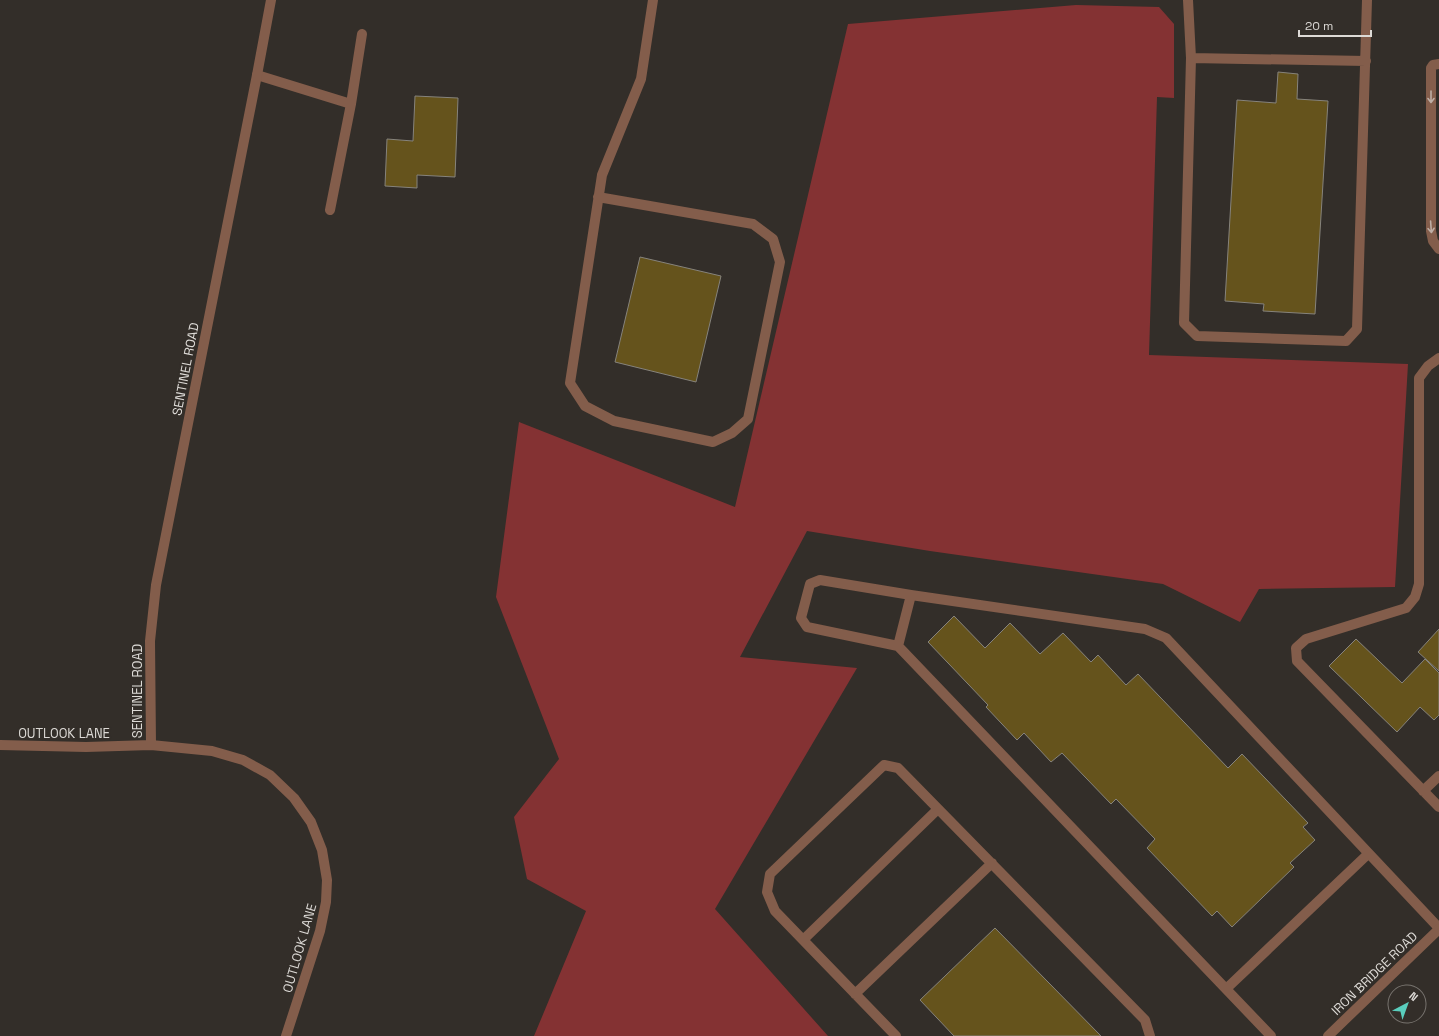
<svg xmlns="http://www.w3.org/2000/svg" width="1439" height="1036" font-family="'Space Grotesk',sans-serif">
	<rect width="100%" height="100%" fill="#332e29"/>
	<path fill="#843233" d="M1076,5L1159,7L1174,24V98L1157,97L1149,355L1408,364L1395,587L1259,589L1240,622L1163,584L930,551L807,531L740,657L857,668L715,909L828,1036H534L586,911L527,879L514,817L559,759L496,597L519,422L735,507L848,24Z"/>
	<path fill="#65531c" stroke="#86837c" d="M1278,72L1298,74L1297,99L1328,101L1315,314L1263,311L1264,304L1225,301L1237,100L1276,103Z
		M415,96L458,98L455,177L417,175V188L385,186L387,139L413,141Z
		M640,257L721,276L696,382L615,362Z
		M954,616L985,648L1010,623L1040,654L1063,633L1091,662L1098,655L1126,685L1138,674L1228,768L1242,754L1308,823L1303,827L1315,840L1290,863L1294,867L1232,927L1217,911L1212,916L1147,848L1155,839L1116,799L1111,804L1062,753L1051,762L1024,733L1017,740L986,707L988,705L928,642Z
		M1439,629V671L1418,652Z
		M1356,639L1402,683L1425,659L1439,673V715L1434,720L1420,707L1397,732L1329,666Z
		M995,928L1101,1036H954L920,1000Z"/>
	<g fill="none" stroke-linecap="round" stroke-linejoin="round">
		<path stroke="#835d4b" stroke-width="10" d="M1188,0L1191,58L1184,323L1197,336L1346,341L1357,329L1367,0
			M1191,58L1366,61
			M1439,64L1433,65L1431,68V231L1433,241L1439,249
			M257,75L351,104L330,210
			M351,104L362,34
			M598,197L753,224L773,239L780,262L748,419L732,433L713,442L614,421L585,406L570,383L602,175L641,79L653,0
			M1439,358L1428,366L1419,378V584L1415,597L1406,608L1306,639L1296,648L1297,661L1439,807
			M898,646L911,595
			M1423,791L1439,776
			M803,940L938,809
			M1226,989L1368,854
			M855,994L992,863
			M896,1036L775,911L767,892L770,874L884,765L898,768L1145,1020L1150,1036
			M1271,1036L898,646L807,627L801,618L810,584L820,580L911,595L1145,629L1166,638L1439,928"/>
		<path stroke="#835d4b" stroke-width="10" d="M0,745L86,747L151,745L212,751L243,760L270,775L294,798L311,822L322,850L327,880L326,902L320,931L286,1036
			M151,745L150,641L156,585L257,75L271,0
			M1328,1036L1439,929"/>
	</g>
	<defs><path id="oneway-shaft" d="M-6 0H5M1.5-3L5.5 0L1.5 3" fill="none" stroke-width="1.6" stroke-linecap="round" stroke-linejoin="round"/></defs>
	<g stroke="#beaea5">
		<use href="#oneway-shaft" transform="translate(1431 97) rotate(90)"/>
		<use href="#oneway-shaft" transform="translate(1431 227) rotate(86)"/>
	</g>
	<g text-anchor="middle" stroke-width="4" stroke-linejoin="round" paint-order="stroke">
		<g font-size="13" fill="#dddad6" stroke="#332e29">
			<text transform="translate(185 369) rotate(-79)" y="5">SENTINEL ROAD</text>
			<text transform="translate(137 691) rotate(-90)" y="5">SENTINEL ROAD</text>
			<text x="64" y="738">OUTLOOK LANE</text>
			<text transform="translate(299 948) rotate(-74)" y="5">OUTLOOK LANE</text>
			<text transform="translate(1374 973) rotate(-44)" y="5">IRON BRIDGE ROAD</text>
		</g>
	</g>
	<g transform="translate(1407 1004) rotate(41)"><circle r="19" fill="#332e29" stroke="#77736e"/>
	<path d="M0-3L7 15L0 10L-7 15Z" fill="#5acebd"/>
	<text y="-6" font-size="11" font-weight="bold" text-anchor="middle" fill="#dddad6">N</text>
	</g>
	<path d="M1299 30v6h72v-6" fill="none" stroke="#dddad6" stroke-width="2"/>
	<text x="1305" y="30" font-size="12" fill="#dddad6" stroke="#332e29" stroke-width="3" paint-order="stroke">20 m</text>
</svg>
